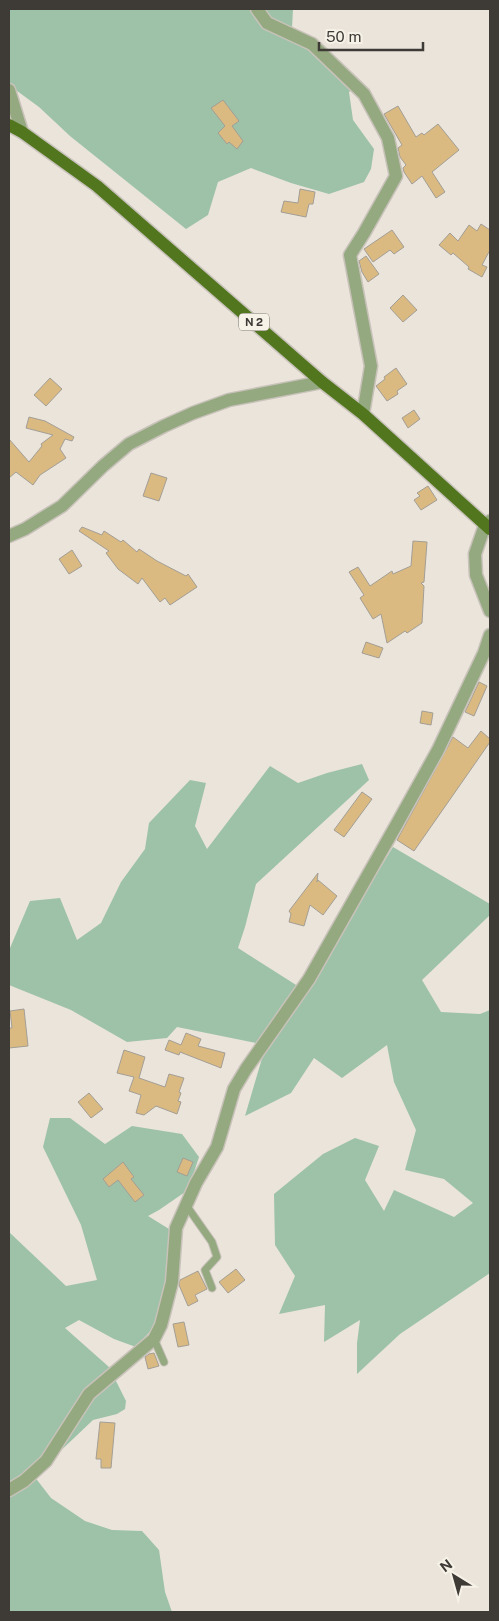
<svg xmlns="http://www.w3.org/2000/svg" width="499" height="1621" font-family="'Public Sans',sans-serif">
	<rect width="100%" height="100%" fill="#eae4db"/>
	<path fill="#9dc2a8" d="M9,9H293L292,28L360,85L349,92L353,120L374,149L371,169L364,182L329,194L291,183L251,168L218,182L208,215L186,229L70,136L39,107L9,85Z
		M362,764L369,780L256,884L245,927L238,948L304,990L393,847L490,904V915L422,980L441,1012L480,1014L490,1010V1273L400,1334L357,1374V1343L360,1320L324,1342L325,1305L279,1314L295,1276L275,1245L274,1194L323,1154L355,1138L379,1146L365,1180L384,1211L394,1190L454,1217L473,1203L444,1179L405,1170L416,1130L394,1082L387,1045L342,1078L314,1058L291,1093L245,1116L266,1045L177,1027L167,1038L127,1042L71,1010L9,985L10,948L30,901L60,898L77,940L101,923L121,882L145,849L149,823L190,780L206,783L195,826L207,849L270,766L298,783L327,773Z
		M50,1118H70L105,1144L132,1126L182,1134L199,1157L188,1190L159,1210L148,1216L169,1229L175,1258L163,1291L155,1326L136,1347L114,1339L79,1320L65,1328L109,1367L126,1401L125,1409L117,1414L93,1420L34,1476L51,1498L85,1521L112,1530L142,1531L159,1550L165,1592L172,1612H9V1232L66,1286L97,1280L81,1225L43,1147Z"/>
	<path fill="#dbba81" stroke="#a39e95" d="M223,100L239,121L232,126L243,141L237,149L229,142L227,144L218,133L225,126L211,108Z
		M398,106L416,137L422,133L424,135L438,124L459,150L432,172L445,192L436,198L422,176L412,184L404,172L403,168L406,165L400,157L398,148L402,145L384,114Z
		M300,189L315,192L313,204H309L306,217L281,212L284,201L298,203Z
		M481,224L490,230V250L482,265L487,267L482,277L468,269L469,267L453,253L451,255L439,245L450,233L458,241L469,225L477,231Z
		M392,230L404,247L394,254L390,250L373,262L364,249Z
		M366,256L379,274L368,282L362,272L359,261Z
		M403,295L417,310L403,322L390,308Z
		M396,368L407,384L397,391L398,394L387,401L376,386L385,379L384,377Z
		M50,378L62,389L46,406L34,395Z
		M414,410L420,419L408,428L402,418Z
		M29,417L45,421L74,437L72,441L65,439L60,449L66,458L40,475L33,485L16,472L9,478V439L29,462L42,446L41,444L53,435L26,428Z
		M151,473L167,478L159,501L143,496Z
		M428,486L437,500L421,510L414,500L420,496L417,493Z
		M82,527L102,535L104,531L121,542L123,540L137,552L139,549L157,561L186,576L188,574L197,587L170,605L165,598L160,602L142,578L138,584L118,569L106,553L109,551L79,531Z
		M413,541L427,542L424,582L421,583L424,586L422,623L407,633L405,631L387,643L381,614L373,619L360,598L364,595L349,572L358,567L370,586L392,571L393,574L411,566Z
		M72,550L82,566L69,574L59,559Z
		M366,642L383,648L379,658L362,653Z
		M479,682L487,686L474,716L465,712Z
		M422,711L433,713L431,725L420,723Z
		M481,731L490,739V742L414,851L397,840L453,737L468,748Z
		M362,792L372,799L344,837L334,830Z
		M318,873L317,882L318,880L337,896L323,915L310,905L304,926L289,922L291,914L289,911Z
		M24,1009L28,1046L9,1048V1028H12L10,1011Z
		M186,1033L201,1039L198,1046L225,1053L221,1068L180,1052L179,1055L165,1050L169,1040L181,1045Z
		M124,1050L145,1057L139,1078L165,1087L169,1074L184,1078L179,1092L181,1093L178,1101L181,1102L177,1114L156,1106L144,1115L136,1113L141,1095L129,1091L134,1077L117,1073Z
		M89,1093L103,1109L91,1118L78,1102Z
		M183,1158L193,1162L187,1176L177,1172Z
		M123,1162L134,1177L131,1179L144,1195L135,1202L118,1180L109,1187L103,1179Z
		M236,1269L245,1280L228,1293L219,1282Z
		M198,1271L207,1289L195,1295L198,1301L188,1306L179,1285L180,1280Z
		M184,1322L189,1345L178,1347L173,1324Z
		M154,1353L159,1366L148,1369L145,1357L149,1354Z
		M100,1422L115,1423L111,1468H101V1459H96Z"/>
	<g fill="none" stroke-linecap="round" stroke-linejoin="round">
		<defs>
			<path id="service" d="M186,1205L212,1242L217,1257L205,1270L212,1288
				M154,1339L164,1362"/>
			<path id="minor" d="M257,9L267,23L312,44L364,94L388,138L396,176L364,233L350,255L371,366L363,414
				M9,90L22,132
				M490,521L485,525L475,554L476,575L490,611
				M9,536L25,529L62,506L103,466L129,444L164,426L193,413L229,400L322,382
				M9,1490L24,1481L46,1461L89,1394L154,1339L161,1325L172,1282L176,1228L196,1183L217,1147L234,1089L246,1069L309,979L398,822L438,750L484,653L490,635"/>
			<path id="primary" d="M9,125L22,132L97,186L322,382L363,414L490,529"/>
		</defs>
		<use href="#service" stroke="#c8c2ba" stroke-width="9"/>
		<use href="#minor" stroke="#c8c2ba" stroke-width="15"/>
		<use href="#primary" stroke="#c8c2ba" stroke-width="15"/>
		<use href="#service" stroke="#94a97f" stroke-width="7"/>
		<use href="#minor" stroke="#94a97f" stroke-width="12"/>
		<use href="#primary" stroke="#51761e" stroke-width="12"/>
	</g>
	<g text-anchor="middle" stroke-width="4.5" stroke-linejoin="round" paint-order="stroke">
		<rect fill="#f7f2e8" stroke="#76726c" stroke-width="1" x="239" y="313.5" width="30" height="17" rx="4"/>
		<g font-size="11" font-weight="bold" fill="#3e3b37">
			<text x="254" y="326">N 2</text>
		</g>
	</g>
	<rect width="499" height="1621" fill="none" stroke="#3e3b37" stroke-width="20"/>
	<g transform="translate(454 1576) rotate(323)" stroke="#f7f2e8" stroke-width="4" paint-order="stroke">
	<path d="M0-4L9 19L0 12L-9 19Z" fill="#3e3b37"/>
	<text y="-8" font-size="14" font-weight="bold" text-anchor="middle" fill="#3e3b37">N</text>
	</g>
	<path d="M319 42v8h104v-8" fill="none" stroke="#3e3b37" stroke-width="2.5"/>
	<text x="326" y="42" font-size="15" fill="#3e3b37" stroke="#f7f2e8" stroke-width="4" paint-order="stroke">50 m</text>
</svg>
